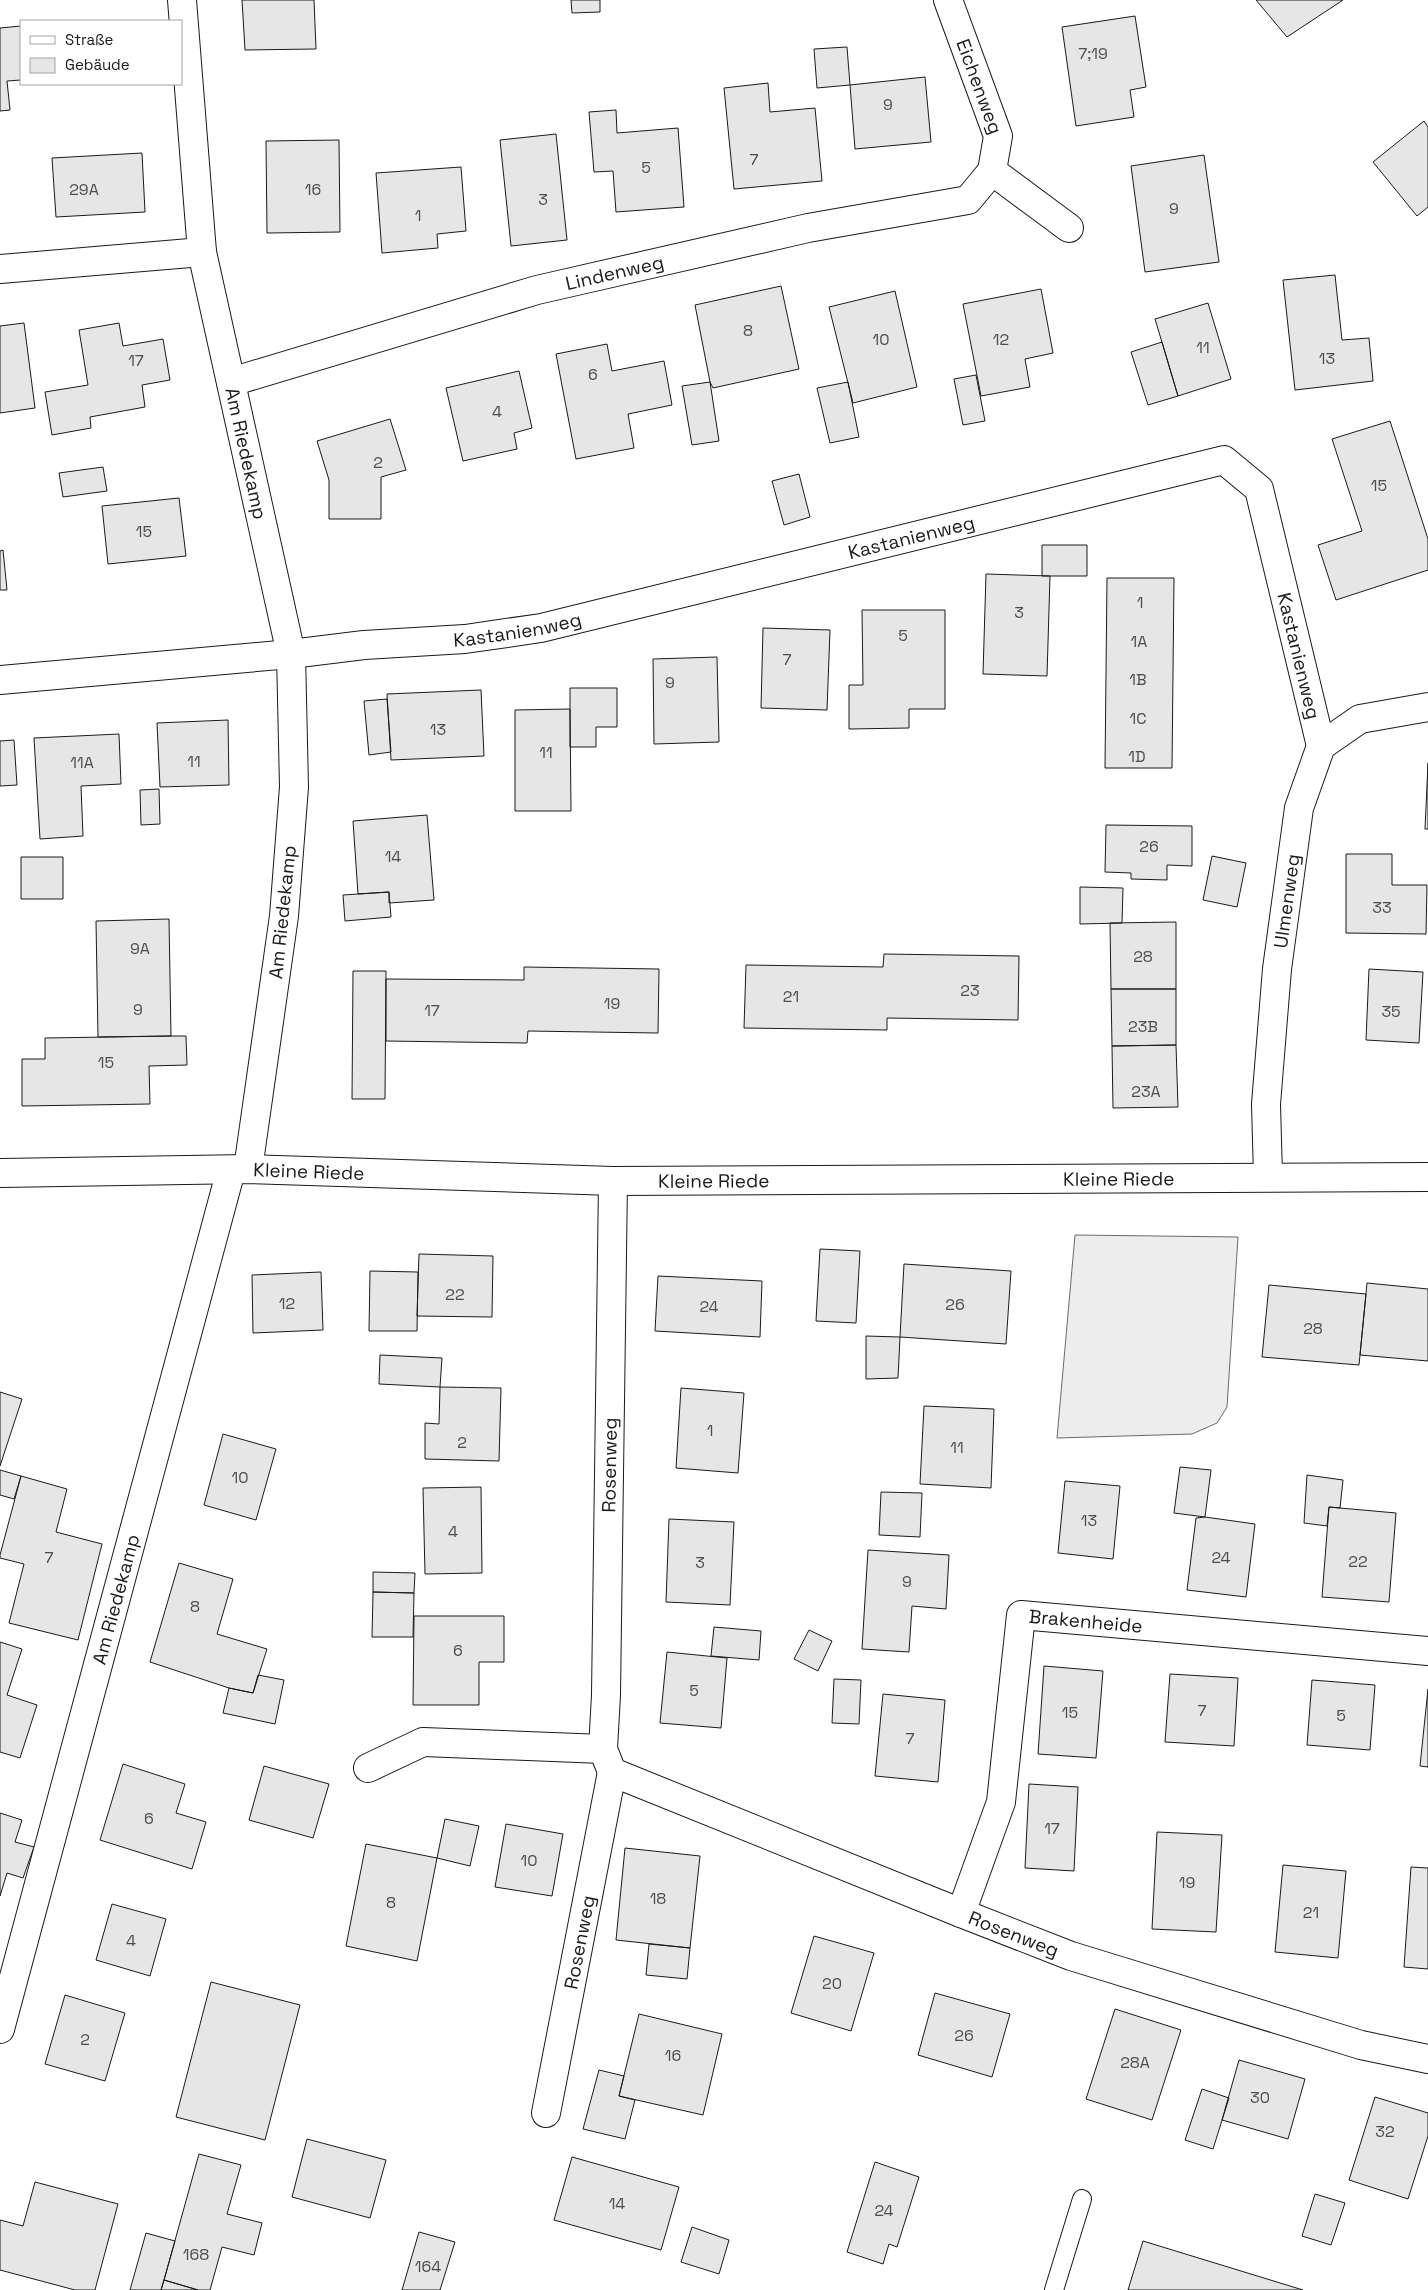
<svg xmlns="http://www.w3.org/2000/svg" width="1428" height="2290" font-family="'Space Grotesk',sans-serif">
	<rect width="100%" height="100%" fill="#fff"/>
	<path fill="#ededed" stroke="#6a6a6a" d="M1075,1235L1238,1237L1227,1407L1217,1423L1192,1434L1057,1438Z"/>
	<path fill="#e6e6e6" stroke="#1a1a1a" d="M242,0H314L316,49L245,50Z
		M571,0H600V12L572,13Z
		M1256,0H1343L1287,37Z
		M1135,16L1146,87L1130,90L1134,117L1076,126L1062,27Z
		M21,26V80L7,81L10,110L0,111V28Z
		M847,47L850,85L817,88L814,49Z
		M925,77L931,142L855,149L850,85Z
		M768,83L770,112L815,108L822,181L734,189L724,88Z
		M616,110L617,133L678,128L684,207L616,212L613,171L594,172L589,112Z
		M1424,121L1428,127V207L1417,216L1373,162Z
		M556,134L567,240L511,246L500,140Z
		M339,140L340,232L267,233L266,141Z
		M142,153L145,212L56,217L52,158Z
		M1204,155L1219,262L1145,272L1131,166Z
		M461,167L466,231L437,234L438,248L382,253L376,173Z
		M1335,275L1342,340L1369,338L1373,381L1295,390L1283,280Z
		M781,286L799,369L713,388L710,382L695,305Z
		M1041,289L1053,353L1025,359L1030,387L981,396L963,304Z
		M895,291L917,387L853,403L829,307Z
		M1208,303L1231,379L1178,396L1155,319Z
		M24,323L35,408L0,413V326Z
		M119,323L123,346L163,339L170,380L142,385L145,407L90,417L91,428L52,435L45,392L88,385L79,330Z
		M1162,342L1178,396L1148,405L1131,352Z
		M607,344L612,371L664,361L672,405L628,414L634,448L576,459L556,354Z
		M519,371L532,428L514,433L517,449L463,461L446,388Z
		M976,375L985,421L963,425L954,379Z
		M710,382L719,441L692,445L682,386Z
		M848,382L859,437L830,443L817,388Z
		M390,419L406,470L381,477V519H329V480L317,441Z
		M1390,421L1428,539V570L1336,600L1318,545L1362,531L1332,439Z
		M103,467L107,491L63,497L59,473Z
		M799,474L810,517L784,525L772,481Z
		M179,498L186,556L108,564L102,506Z
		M1042,545H1087V576H1042Z
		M3,550L7,590H0V551Z
		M986,574L1050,576L1047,676L983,674Z
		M1107,578H1174L1172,768H1105Z
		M862,610H945V709H909V728L849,729V685H863Z
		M763,628L830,630L827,710L761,708Z
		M717,657L719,742L654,744L653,659Z
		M570,688H617V727H596V747H570Z
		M481,690L484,756L391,760L387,694Z
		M387,699L391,752L369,755L364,701Z
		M570,709L571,811H515V710Z
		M228,720L229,785L160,787L157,723Z
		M119,734L121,784L81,786L83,836L40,839L34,738Z
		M14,740L17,785L0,786V741Z
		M1428,763V829H1425Z
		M159,789L160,824L141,825L140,790Z
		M427,815L434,900L389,903V892L358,894L353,821Z
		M1106,825L1192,826V866L1167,865V880L1131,879V873L1105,872Z
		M1346,854H1392V885H1427L1426,934L1346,933Z
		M1212,856L1246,863L1237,907L1203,900Z
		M21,857H63V899H21Z
		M1080,887L1123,888L1122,923L1080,924Z
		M389,892L391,917L345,921L343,895Z
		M169,919L171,1036L98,1037L96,921Z
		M1176,922V989H1111L1110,923Z
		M884,954L1019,956L1018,1020L887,1018V1030L744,1028L746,965L883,967Z
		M524,967L659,969L658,1033L528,1031L527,1043L386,1041V979L524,980Z
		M1369,969L1423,972L1419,1043L1366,1040Z
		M353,971H386L385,1099H352Z
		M1111,989H1176V1045L1112,1046Z
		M171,1036H186L187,1065L149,1066L150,1104L22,1106V1059H45V1038Z
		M1176,1045L1178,1107L1113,1108L1112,1046Z
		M820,1249L860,1251L856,1323L816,1321Z
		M419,1254L493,1256L492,1317L417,1316Z
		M904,1264L1011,1271L1006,1344L900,1337Z
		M370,1271L418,1272L417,1331H369Z
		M321,1272L323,1330L253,1333L252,1275Z
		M658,1276L762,1281L760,1337L655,1331Z
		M1367,1283L1428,1289V1361L1360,1355Z
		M1269,1285L1366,1294L1359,1365L1262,1357Z
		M866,1336L900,1337L898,1378L866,1379Z
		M380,1355L442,1358L440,1387L379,1384Z
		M440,1387L501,1388L499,1461L425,1459V1423L439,1424Z
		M681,1388L744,1393L738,1473L676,1468Z
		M0,1392L22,1399L0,1466Z
		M924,1406L994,1409L991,1488L920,1484Z
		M223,1434L276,1449L256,1520L204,1505Z
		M1180,1467L1211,1470L1205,1517L1174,1513Z
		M0,1470L21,1476L14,1499L0,1495Z
		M1307,1475L1343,1480L1340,1508L1329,1507L1327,1526L1304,1523Z
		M21,1476L67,1489L56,1532L102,1544L78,1640L9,1623L24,1564L0,1558V1555Z
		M1065,1481L1120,1486L1113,1559L1058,1553Z
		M481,1487L482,1573L425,1574L423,1488Z
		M881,1492L922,1493L920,1537L879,1535Z
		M1329,1507L1396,1513L1389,1602L1322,1597Z
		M1205,1517L1255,1524L1246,1597L1187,1590L1196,1518Z
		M669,1519L734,1522L730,1605L666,1602Z
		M868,1550L949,1555L946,1609L912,1606L909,1652L862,1649Z
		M179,1563L233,1579L217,1634L267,1649L253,1693L229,1688L150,1662Z
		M373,1572L415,1573L414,1593L373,1592Z
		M373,1592L414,1593L413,1637H372Z
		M414,1616H504V1662H479V1705H413Z
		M714,1627L761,1631L759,1660L711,1656Z
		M809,1630L832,1641L818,1671L794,1659Z
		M0,1642L22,1649L7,1695L37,1705L20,1758L0,1752Z
		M667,1652L727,1658L721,1728L660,1723Z
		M1044,1666L1103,1671L1096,1758L1038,1754Z
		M1170,1674L1238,1678L1234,1746L1165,1742Z
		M258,1675L284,1680L275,1724L223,1713L229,1688L253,1693Z
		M834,1679L861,1680L859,1724L832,1723Z
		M1312,1680L1375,1685L1370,1750L1307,1745Z
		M1428,1689V1767L1420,1766Z
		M883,1694L945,1700L938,1782L875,1776Z
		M123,1764L185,1784L176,1813L206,1822L192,1869L100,1840Z
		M264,1766L329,1784L313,1838L249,1820Z
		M1029,1784L1078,1787L1074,1871L1025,1868Z
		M0,1813L22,1820L15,1842L34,1847L23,1878L7,1873L0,1896Z
		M445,1819L479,1826L470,1866L437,1858Z
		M506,1824L563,1834L552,1896L495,1887Z
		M1157,1832L1222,1835L1216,1932L1152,1929Z
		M366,1844L437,1858L417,1961L346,1946Z
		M625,1848L700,1856L690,1948L616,1940Z
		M1283,1865L1346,1871L1338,1958L1275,1952Z
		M1411,1867L1428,1868V1969L1404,1967Z
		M112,1904L166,1919L150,1976L96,1960Z
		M814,1936L874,1953L851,2031L791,2013Z
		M649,1944L690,1948L687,1979L646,1975Z
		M211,1982L300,2005L265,2140L176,2117Z
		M935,1993L1010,2014L992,2077L918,2055Z
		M65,1995L125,2013L105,2081L45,2064Z
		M1115,2009L1181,2030L1152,2120L1086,2099Z
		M639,2014L722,2034L703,2115L619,2096Z
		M1239,2060L1305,2079L1288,2139L1222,2120Z
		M599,2070L624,2076L619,2096L635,2100L625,2139L583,2129Z
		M1202,2089L1229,2098L1213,2149L1185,2140Z
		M1375,2097L1428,2113V2136L1408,2199L1349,2180Z
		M307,2139L386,2160L370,2218L292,2197Z
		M199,2154L241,2165L227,2214L262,2223L254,2255L222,2247L210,2290H198L164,2280Z
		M572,2157L679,2187L661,2250L554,2220Z
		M875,2162L919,2177L897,2247L889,2244L883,2264L847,2252Z
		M35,2182L118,2204L95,2290H75L0,2270V2220L23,2226Z
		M1315,2194L1345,2203L1331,2245L1302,2236Z
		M692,2227L729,2240L719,2274L681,2262Z
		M419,2232L455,2242L440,2290H402Z
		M146,2233L175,2241L164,2280L161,2290H130Z
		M1143,2241L1303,2290H1128Z
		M164,2280L198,2290H161Z"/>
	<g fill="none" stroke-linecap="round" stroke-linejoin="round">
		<defs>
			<path id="service" d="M1054,2290L1082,2199"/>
			<g id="minor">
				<path id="s1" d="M182,0L202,252L291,654L294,787L284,916L248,1169"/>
				<path id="s2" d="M948,0L998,136L992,171L1069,228"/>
				<path d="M0,269L202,252"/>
				<path id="s3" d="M231,382L537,290L808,228L968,200L992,171"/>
				<path id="s4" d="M0,680L291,654L364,645L465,639L541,628L1224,460L1259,489L1321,746"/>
				<path id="s5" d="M0,1173L248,1169L613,1181L1428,1177"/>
				<path id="s6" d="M1268,1176L1266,1104L1277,969L1299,808L1321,746L1360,719L1428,707"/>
				<path id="s7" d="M613,1181L606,1695L603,1749L612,1772L961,1913L1071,1956L1361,2045L1428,2059"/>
				<path d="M368,1768L423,1742L603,1749"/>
				<path id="s8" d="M961,1913L1001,1802L1021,1615L1428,1651"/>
				<path id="s9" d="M0,2029L231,1170"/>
				<path id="s10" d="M546,2113L612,1772"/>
			</g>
		</defs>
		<use href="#service" stroke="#1a1a1a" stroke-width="20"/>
		<use href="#minor" stroke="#1a1a1a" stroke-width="30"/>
		<use href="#service" stroke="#fff" stroke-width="18"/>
		<use href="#minor" stroke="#fff" stroke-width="28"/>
	</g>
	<g text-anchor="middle" stroke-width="4" stroke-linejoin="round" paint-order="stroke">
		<g font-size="16" fill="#4d4d4d">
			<text x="1093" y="59">7;19</text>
			<text x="888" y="110">9</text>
			<text x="754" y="165">7</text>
			<text x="646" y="173">5</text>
			<text x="84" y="195">29A</text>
			<text x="313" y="195">16</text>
			<text x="543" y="205">3</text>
			<text x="1174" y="214">9</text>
			<text x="418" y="221">1</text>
			<text x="748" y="336">8</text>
			<text x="881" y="345">10</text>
			<text x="1001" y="345">12</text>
			<text x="1203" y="353">11</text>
			<text x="1327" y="364">13</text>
			<text x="136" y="366">17</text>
			<text x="593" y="380">6</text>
			<text x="497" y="417">4</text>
			<text x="378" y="468">2</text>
			<text x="1379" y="491">15</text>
			<text x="144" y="537">15</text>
			<text x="1140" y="608">1</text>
			<text x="1019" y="618">3</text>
			<text x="903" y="641">5</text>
			<text x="1139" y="647">1A</text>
			<text x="787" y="665">7</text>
			<text x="1138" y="685">1B</text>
			<text x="670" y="688">9</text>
			<text x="1138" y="724">1C</text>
			<text x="438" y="735">13</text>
			<text x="546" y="758">11</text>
			<text x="1137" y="762">1D</text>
			<text x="194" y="767">11</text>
			<text x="82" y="768">11A</text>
			<text x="1149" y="852">26</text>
			<text x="393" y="862">14</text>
			<text x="1382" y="913">33</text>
			<text x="140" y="954">9A</text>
			<text x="1143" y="962">28</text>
			<text x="970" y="996">23</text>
			<text x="791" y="1002">21</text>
			<text x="612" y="1009">19</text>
			<text x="138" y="1015">9</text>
			<text x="432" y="1016">17</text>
			<text x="1391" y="1017">35</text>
			<text x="1143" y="1032">23B</text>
			<text x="106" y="1068">15</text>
			<text x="1146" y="1097">23A</text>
			<text x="455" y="1300">22</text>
			<text x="287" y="1309">12</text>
			<text x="955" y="1310">26</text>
			<text x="709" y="1312">24</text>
			<text x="1313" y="1334">28</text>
			<text x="710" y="1436">1</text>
			<text x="462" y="1448">2</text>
			<text x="957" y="1453">11</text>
			<text x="240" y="1483">10</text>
			<text x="1089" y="1526">13</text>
			<text x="453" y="1537">4</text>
			<text x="49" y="1563">7</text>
			<text x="1221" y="1563">24</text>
			<text x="1358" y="1567">22</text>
			<text x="700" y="1568">3</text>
			<text x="907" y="1587">9</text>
			<text x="195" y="1612">8</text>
			<text x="458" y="1656">6</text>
			<text x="694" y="1696">5</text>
			<text x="1202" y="1716">7</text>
			<text x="1070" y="1718">15</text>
			<text x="1341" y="1721">5</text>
			<text x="910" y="1744">7</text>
			<text x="149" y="1824">6</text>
			<text x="1052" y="1834">17</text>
			<text x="529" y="1866">10</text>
			<text x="1187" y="1888">19</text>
			<text x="658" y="1904">18</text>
			<text x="391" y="1908">8</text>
			<text x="1311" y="1918">21</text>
			<text x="131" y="1946">4</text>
			<text x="832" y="1989">20</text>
			<text x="964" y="2041">26</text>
			<text x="85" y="2045">2</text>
			<text x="673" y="2061">16</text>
			<text x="1135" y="2068">28A</text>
			<text x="1260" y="2103">30</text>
			<text x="1385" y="2137">32</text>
			<text x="617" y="2209">14</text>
			<text x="884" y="2216">24</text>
			<text x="196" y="2260">168</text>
			<text x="428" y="2272">164</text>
		</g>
		<g font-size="19" fill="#1a1a1a" stroke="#fff">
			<text dy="7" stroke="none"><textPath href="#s2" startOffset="92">Eichenweg</textPath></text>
			<text dy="7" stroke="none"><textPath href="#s3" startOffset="399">Lindenweg</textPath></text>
			<text dy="7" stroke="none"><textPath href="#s1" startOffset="459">Am Riedekamp</textPath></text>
			<text dy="7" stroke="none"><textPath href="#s4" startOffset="925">Kastanienweg</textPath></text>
			<text dy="7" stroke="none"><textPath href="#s4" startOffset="520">Kastanienweg</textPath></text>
			<text dy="7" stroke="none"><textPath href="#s4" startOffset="1464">Kastanienweg</textPath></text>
			<text dy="7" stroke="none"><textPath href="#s6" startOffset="276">Ulmenweg</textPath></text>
			<text transform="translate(282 912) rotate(-84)" y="7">Am Riedekamp</text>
			<text dy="7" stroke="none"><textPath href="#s5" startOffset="309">Kleine Riede</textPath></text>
			<text dy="7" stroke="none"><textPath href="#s5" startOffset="1119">Kleine Riede</textPath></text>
			<text dy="7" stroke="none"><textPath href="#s5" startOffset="714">Kleine Riede</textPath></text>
			<text transform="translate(609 1465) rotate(-89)" y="7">Rosenweg</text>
			<text dy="7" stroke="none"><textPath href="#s9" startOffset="445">Am Riedekamp</textPath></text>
			<text dy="7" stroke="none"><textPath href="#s8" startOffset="371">Brakenheide</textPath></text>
			<text dy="7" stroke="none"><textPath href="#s7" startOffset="1026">Rosenweg</textPath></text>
			<text dy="7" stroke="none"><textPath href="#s10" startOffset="174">Rosenweg</textPath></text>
		</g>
	</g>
	<rect x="20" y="20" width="162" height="65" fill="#ffffff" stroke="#a3a3a3"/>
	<rect x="30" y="36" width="25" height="8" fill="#ffffff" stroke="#a3a3a3"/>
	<text x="65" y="45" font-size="15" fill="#1a1a1a">Straße</text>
	<rect x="30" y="58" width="25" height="15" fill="#e6e6e6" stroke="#a3a3a3"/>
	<text x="65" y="70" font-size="15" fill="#1a1a1a">Gebäude</text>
</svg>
